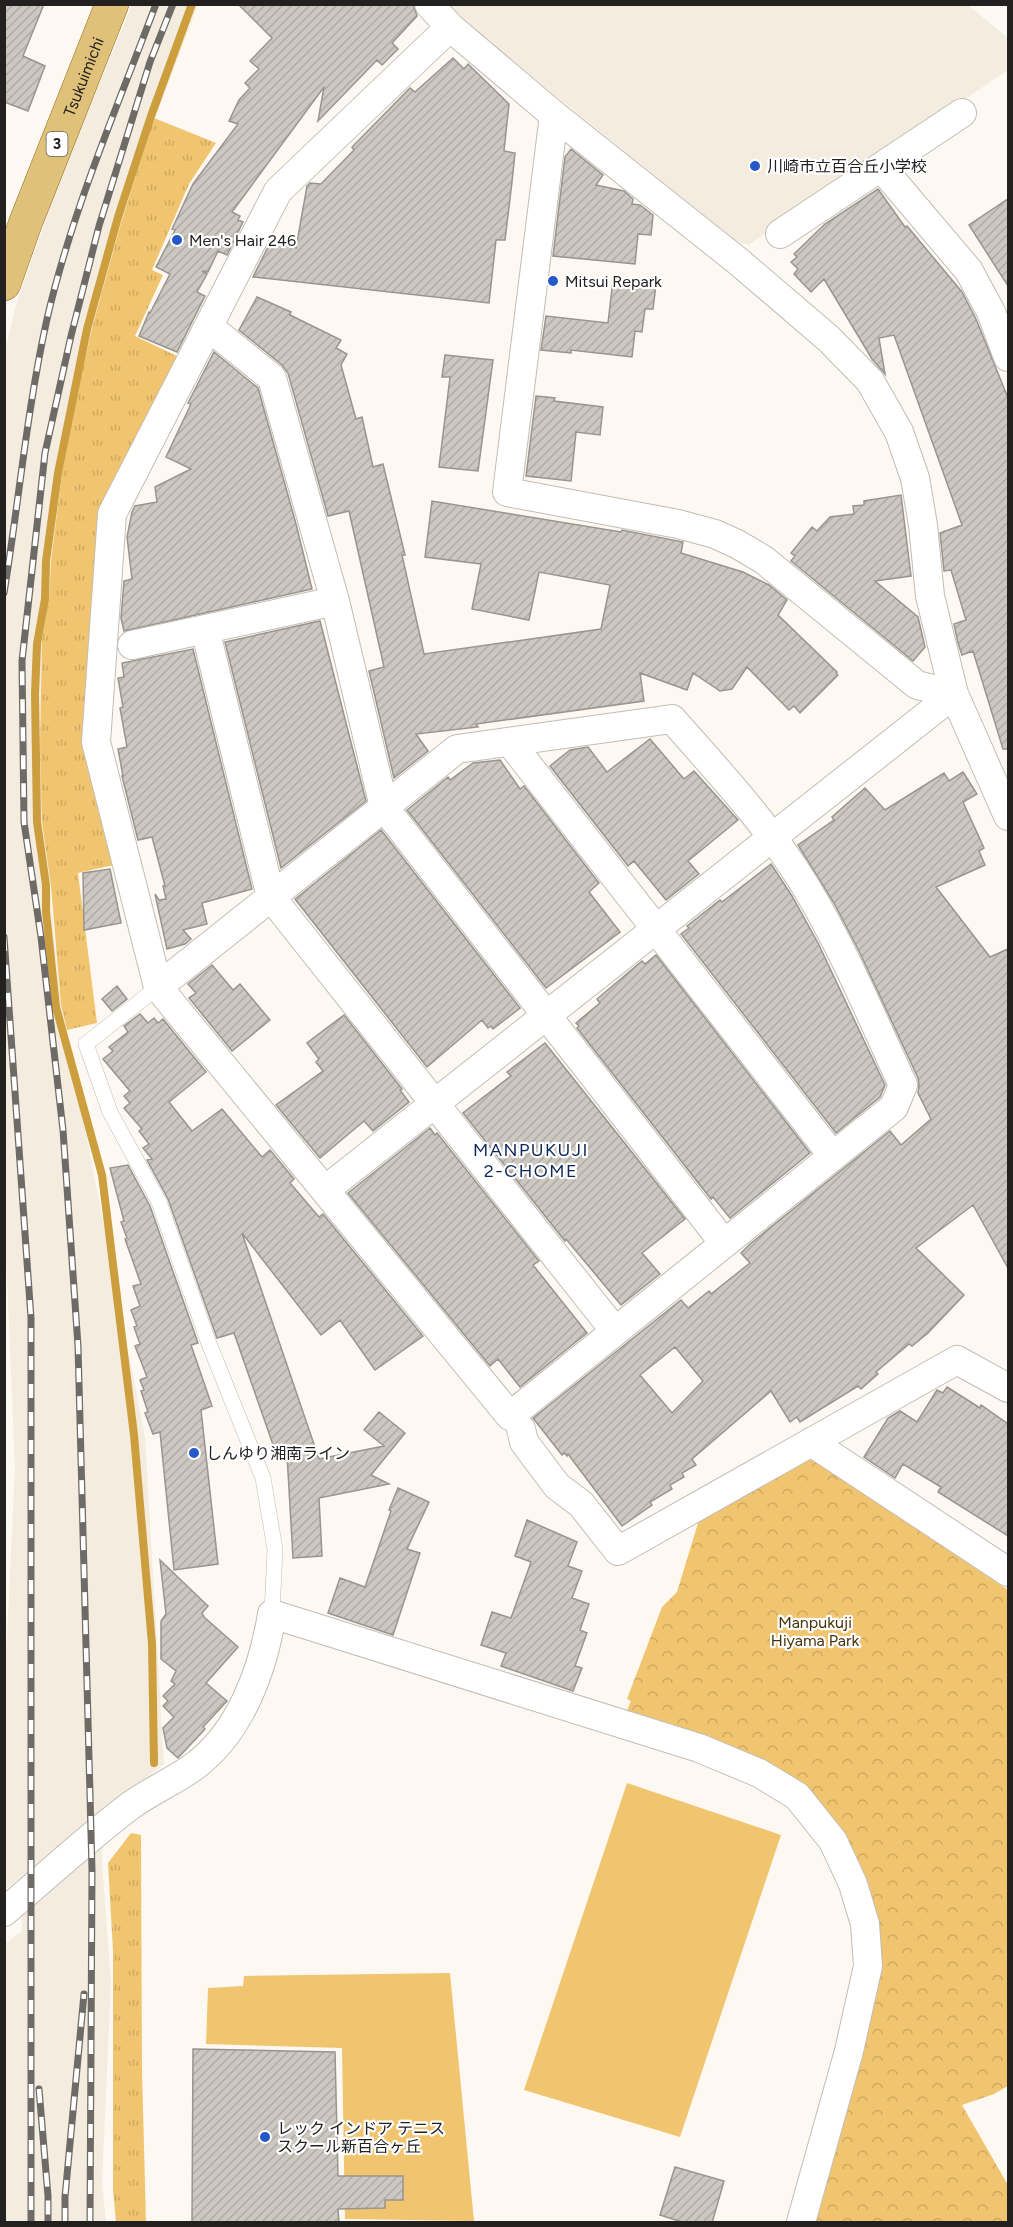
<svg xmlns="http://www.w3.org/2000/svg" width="1013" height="2227" font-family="Figtree,'Noto Sans JP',sans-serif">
	<defs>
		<pattern id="grass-tufts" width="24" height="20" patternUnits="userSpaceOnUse" patternTransform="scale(1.5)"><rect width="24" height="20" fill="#f1c56f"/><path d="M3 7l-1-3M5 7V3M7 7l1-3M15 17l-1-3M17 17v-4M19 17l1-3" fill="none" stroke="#cea960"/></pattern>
		<pattern id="forest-crowns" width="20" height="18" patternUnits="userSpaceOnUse" patternTransform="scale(1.5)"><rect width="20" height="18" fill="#f1c56f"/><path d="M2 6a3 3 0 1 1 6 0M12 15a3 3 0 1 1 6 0" fill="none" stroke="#cea960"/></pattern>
		<pattern id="building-hatch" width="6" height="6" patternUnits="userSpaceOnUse" patternTransform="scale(1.5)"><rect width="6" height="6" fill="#ccc8c1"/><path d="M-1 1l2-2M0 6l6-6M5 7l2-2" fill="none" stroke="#afaca5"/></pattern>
	</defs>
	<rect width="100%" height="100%" fill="#fdf9f2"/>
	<path fill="#f4ecde" d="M132,5H198L143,150L91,332L78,390L62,473L51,561L49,599L42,639L40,744L52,913L61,1005L145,1437L164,1764L103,1810L102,1862L111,1982L102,2183L106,2222H5L4,1945L22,1931L20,1878L5,1890L4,1699L15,1468L4,1208L5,351L15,308L58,184Z
		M449,5H968L1008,38V70L748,245L735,240L552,93L469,24Z"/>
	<path fill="url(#grass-tufts)" d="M154,118L216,143L189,184L152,270L163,275L135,336L179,357L102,509L114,865L78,873L97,1023L67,1030L61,1005L51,886L42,822L40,744L42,639L49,599L51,561L62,473L78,390L91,332L121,223Z
		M131,1833L141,1835L142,2070L146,2222H116L113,2190V1951L108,1863Z"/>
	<path fill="url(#forest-crowns)" d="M799,1460H815L1008,1590V2086L994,2094L962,2105L1008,2185V2222H816L863,2055L878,1980L825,1813L625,1715L631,1701L627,1699L662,1607L677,1592L699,1520Z"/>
	<path fill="#f1c56f" d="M627,1783L781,1835L680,2137L524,2090Z
		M450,1973L474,2221L345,2219L342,2048L206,2044L208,1988L243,1986L244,1976Z"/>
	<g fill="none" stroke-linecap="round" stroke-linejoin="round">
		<path stroke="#cc9e3d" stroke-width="8" d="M154,1763L152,1644L134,1435L102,1175L56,1007L46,912V885L37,822L35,694L37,644L45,599L46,561L58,473L87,329L118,217L151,116L192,4"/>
	</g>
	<path fill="url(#building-hatch)" stroke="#98948e" stroke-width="1.5" fill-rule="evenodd" d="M4,4H44L23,56L45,66L28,111L4,102Z
		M238,4H413L417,16L392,43L398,49L382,65L377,60L318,121L324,87L232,212L240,216L238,220L243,222L227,255L218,251L208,272L202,271L207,274L197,292L205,296L177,352L139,336L149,312L150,313L170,274L156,267L175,230L172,229L193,184L238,124L229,121L239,100L250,88L245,83L259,69L250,61L272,38Z
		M453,58L464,69L468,64L471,67L509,104L504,151L515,153L512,182L505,240H496L489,303L253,277L273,237L296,248L307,186L310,183L321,184L354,150L352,147L407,91L410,88L415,92Z
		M571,149L603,175L596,185L624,191L633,199L632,204L640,205L653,215L651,235L638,234L635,264L553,256L565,157Z
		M878,189L905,227L907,226L962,292L976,319L1008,398V749H1003L973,651L962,655L958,643L954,624L966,620L951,570L944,571L940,533L962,525L894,335L879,338L885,374L872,359L824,279L811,292L794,274L798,269L791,262L797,257L794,254L825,224Z
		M1008,199V286L969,225Z
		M613,280L656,285L653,309H645L642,332L635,331L632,357L571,350V353L541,350L546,316L608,323Z
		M257,297L291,312L290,315L341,340L336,348L347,354L341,365L356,419L362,417L373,467L383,464L405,555H402L424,654L601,629L610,585L539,572L529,620L472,609L481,564L425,557L432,501L621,532L622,530L683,542L681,553L743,572L769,585L787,600L778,615L837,672L836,673L838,675L800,713L794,706L789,710L747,667L732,689L720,691L693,673L687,690L640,673L644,701L476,724L478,727L416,734L428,751L394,778L369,671L384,667L349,511L328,516L288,373L282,365L239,330Z
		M214,352L258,388L296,524L312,589L124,631L121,618L124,581L132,579L127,537L132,512L135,506L157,502L155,487L191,469L166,457L191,404L188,403Z
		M445,355L493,360L478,471L439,467L450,377H442Z
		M536,396L555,398L554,401L603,407L600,435L576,432L571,481L526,476Z
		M901,495L911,576L875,581L918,617L925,647L913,661L791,561L795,556L791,553L812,527L817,531L830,517L854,514L853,506L864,505V501Z
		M320,621L366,801L281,868L225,642Z
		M193,649L252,889L202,903L207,924L183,930L191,939L185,944L167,949L155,894L159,900L166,899L163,886H165L152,837L138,840L122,776H123L118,749L127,747L120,708L123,707L118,678L124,677L122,663Z
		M650,739L684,779L694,771L738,820L688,861L699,874L666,900L634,861L628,866L550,766L570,750L588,747L607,772Z
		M500,760L520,789L524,786L599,883L589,892L620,932L546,988L407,810L448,777L450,780L473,763Z
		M963,772L977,794L963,802L984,848L979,851L985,865L936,887L990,957L1008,949V1268L973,1205L916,1248L964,1295L928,1333L912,1346L909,1344L876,1372L878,1374L861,1389L858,1386L800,1422L797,1417L790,1422L771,1391L692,1459L696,1465L682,1473L684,1477L670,1485L672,1489L650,1502L652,1505L622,1526L568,1454L567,1456L565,1453L562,1455L533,1418L681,1300L688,1308L709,1291L711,1294L750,1263L741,1253L750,1244L890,1131L901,1145L931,1119L918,1093L919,1085L918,1078L860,953L834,903L798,845L834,820L832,817L865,788L885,810L944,773L949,781ZM675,1347L703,1381L672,1413L640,1375Z
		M381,830L520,1008L493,1029L491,1026L488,1028L482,1020L427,1067L295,899Z
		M771,864L792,896L818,943L885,1085L880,1097L836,1133L681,934L689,928L687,926L720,900L722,902Z
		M110,869L121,923L84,930L83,873Z
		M656,955L810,1153L730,1218L713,1197L711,1199L577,1028L579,1026L576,1023L600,1003L597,999L642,961L645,964Z
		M212,965L233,990L240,984L270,1020L232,1051L189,998L196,993L188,984Z
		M117,986L127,999L112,1011L102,999Z
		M140,1014L148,1023L154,1018L158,1023L163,1019L206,1072L169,1102L192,1131L222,1109L262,1157L270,1150L294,1179L290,1183L319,1217L323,1214L423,1336L375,1370L340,1320L321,1335L242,1233L319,1459L384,1446L364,1430L379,1412L405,1433L371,1475L389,1484L319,1498L322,1556L293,1558L287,1455L278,1459L234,1333L217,1338L168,1199L147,1160L152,1159L143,1148L149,1144L139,1131L142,1129L124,1108L130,1103L124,1096L130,1091L103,1059L113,1051L109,1047L128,1032L124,1026Z
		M344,1015L402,1089L400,1090L409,1102L373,1131L364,1121L320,1158L276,1105L323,1071L316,1062L319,1059L307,1043Z
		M545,1043L685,1219L642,1253L660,1274L621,1305L566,1239L565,1241L463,1113L511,1076L507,1072Z
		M430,1128L435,1135L437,1133L539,1261L533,1265L587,1333L520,1387L498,1359L490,1366L348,1193Z
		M128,1165L150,1206L198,1343L191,1345L212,1406L201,1410L218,1564L174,1570L160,1432L153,1434L145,1413L148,1412L141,1391L144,1390L140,1380L147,1377L135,1346L140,1344L134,1327L137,1326L131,1310L140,1306L133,1286L141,1284L125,1239L127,1238L121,1222L124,1221L110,1168Z
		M947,1387L980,1408L981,1405L1008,1424V1536L938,1492L941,1487L903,1464L895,1478L864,1457L888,1418L900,1411L917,1422L937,1390L943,1393Z
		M398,1488L429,1502L407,1549L420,1553L393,1635L328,1613L340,1578L365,1587L391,1511L389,1510Z
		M527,1520L577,1542L568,1566L582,1571L572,1598L589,1604L580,1630L587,1633L575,1666L582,1668L573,1691L501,1666L506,1653L481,1645L492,1612L511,1618L531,1562L515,1556Z
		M160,1560L208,1606L202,1613L204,1617L238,1647L206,1683L227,1701L203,1727L205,1729L178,1758L167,1748L163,1728L174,1717L163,1706L168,1701L163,1696L175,1684L171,1681L176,1671L161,1659V1621L166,1614Z
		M193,2049L335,2052L338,2176H403V2200H385V2208L338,2209L339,2223H192Z
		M675,2167L724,2181L712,2223H685L660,2215Z"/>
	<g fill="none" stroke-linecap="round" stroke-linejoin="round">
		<defs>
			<path id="service" d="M158,987L86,1044L110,1112L159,1202L208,1341L263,1478L275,1549L272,1614"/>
			<path id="minor" d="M429,4L450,27L554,115L739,262L829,339L870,381L899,432L915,478L923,525L930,596L954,694L1008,816
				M554,115L507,492L678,524L715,534L737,544L764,560L917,685L954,694
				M881,167L969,271L991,312L1008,357
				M780,234L962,113
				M209,327L272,378L335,601L384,807L724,1243
				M205,629L271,897L615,1331
				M132,645L335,601
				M510,742L833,1156
				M158,987L457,749L672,719C719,772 769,826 806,887C844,950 872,1018 903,1085L894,1107L510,1416L158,987L96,742L112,514L278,191L450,27
				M325,1190L954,694
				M521,1429L524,1442L557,1486L581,1504L618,1551L957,1360L1008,1388
				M811,1442L1008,1572
				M4,1912C46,1877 86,1839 130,1806C149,1792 172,1782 192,1768C240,1734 263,1670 272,1614L699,1748L759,1773L797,1796L833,1841L853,1884L865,1924L868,1966L849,2051L801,2222"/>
			<g id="primary">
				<path id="s1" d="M4,284L25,224L112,4"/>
			</g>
		</defs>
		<use href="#service" stroke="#c1bdb6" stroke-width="16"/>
		<use href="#minor" stroke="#c1bdb6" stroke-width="30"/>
		<use href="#primary" stroke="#916e20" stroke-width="34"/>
		<use href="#service" stroke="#fff" stroke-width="15"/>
		<use href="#minor" stroke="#fff" stroke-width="28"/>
		<use href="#primary" stroke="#e0c179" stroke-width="33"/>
		<defs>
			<path id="rail" d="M4,593C19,501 27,409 47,319C72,210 117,108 156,4
				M4,937L31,1318V2222
				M39,2089L48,2196V2222
				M65,2222V2197L84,1994
				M90,2222L92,1870L78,1346L63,1130L41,937L24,822L22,661L45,453L71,336L99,226L150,62L173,4"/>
		</defs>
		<use href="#rail" stroke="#6e6b67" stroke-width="7"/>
		<use href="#rail" stroke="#fff" stroke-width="4.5" stroke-dasharray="14" stroke-linecap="butt"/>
	</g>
	<g fill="#2559c7" stroke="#fff" stroke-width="2">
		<circle cx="755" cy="166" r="6"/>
		<circle cx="177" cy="240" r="6"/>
		<circle cx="553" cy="281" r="6"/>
		<circle cx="194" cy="1453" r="6"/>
		<circle cx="265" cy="2137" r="6"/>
	</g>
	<g text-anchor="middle" stroke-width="4.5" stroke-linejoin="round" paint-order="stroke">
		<rect fill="#fff" stroke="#656462" stroke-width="1.5" x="46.5" y="132" width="21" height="24" rx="4.5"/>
		<g font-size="15" font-weight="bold" fill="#23211f">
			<text x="57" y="149">3</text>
		</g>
		<g font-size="16" fill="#23211f" stroke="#fff">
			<text dy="6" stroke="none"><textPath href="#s1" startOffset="222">Tsukuimichi</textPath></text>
		</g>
		<g font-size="16" fill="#23211f" stroke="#fff" text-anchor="start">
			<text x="767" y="172">川崎市立百合丘小学校</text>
			<text x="189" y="246">Men's Hair 246</text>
			<text x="565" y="287">Mitsui Repark</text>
			<text x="206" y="1459">しんゆり湘南ライン</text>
			<text x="277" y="2134">レック インドア テニス<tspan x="277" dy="18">スクール新百合ヶ丘</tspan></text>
		</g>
		<g font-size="16" fill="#463309" stroke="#fff">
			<text x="815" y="1628">Manpukuji<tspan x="815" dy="18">Hiyama Park</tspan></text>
		</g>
		<g font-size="18" letter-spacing="1.5" fill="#0c265a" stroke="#fff">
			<text x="531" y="1156">MANPUKUJI<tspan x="531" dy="21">2-CHOME</tspan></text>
		</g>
	</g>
	<rect width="1013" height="2227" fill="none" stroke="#23211f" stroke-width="12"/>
</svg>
